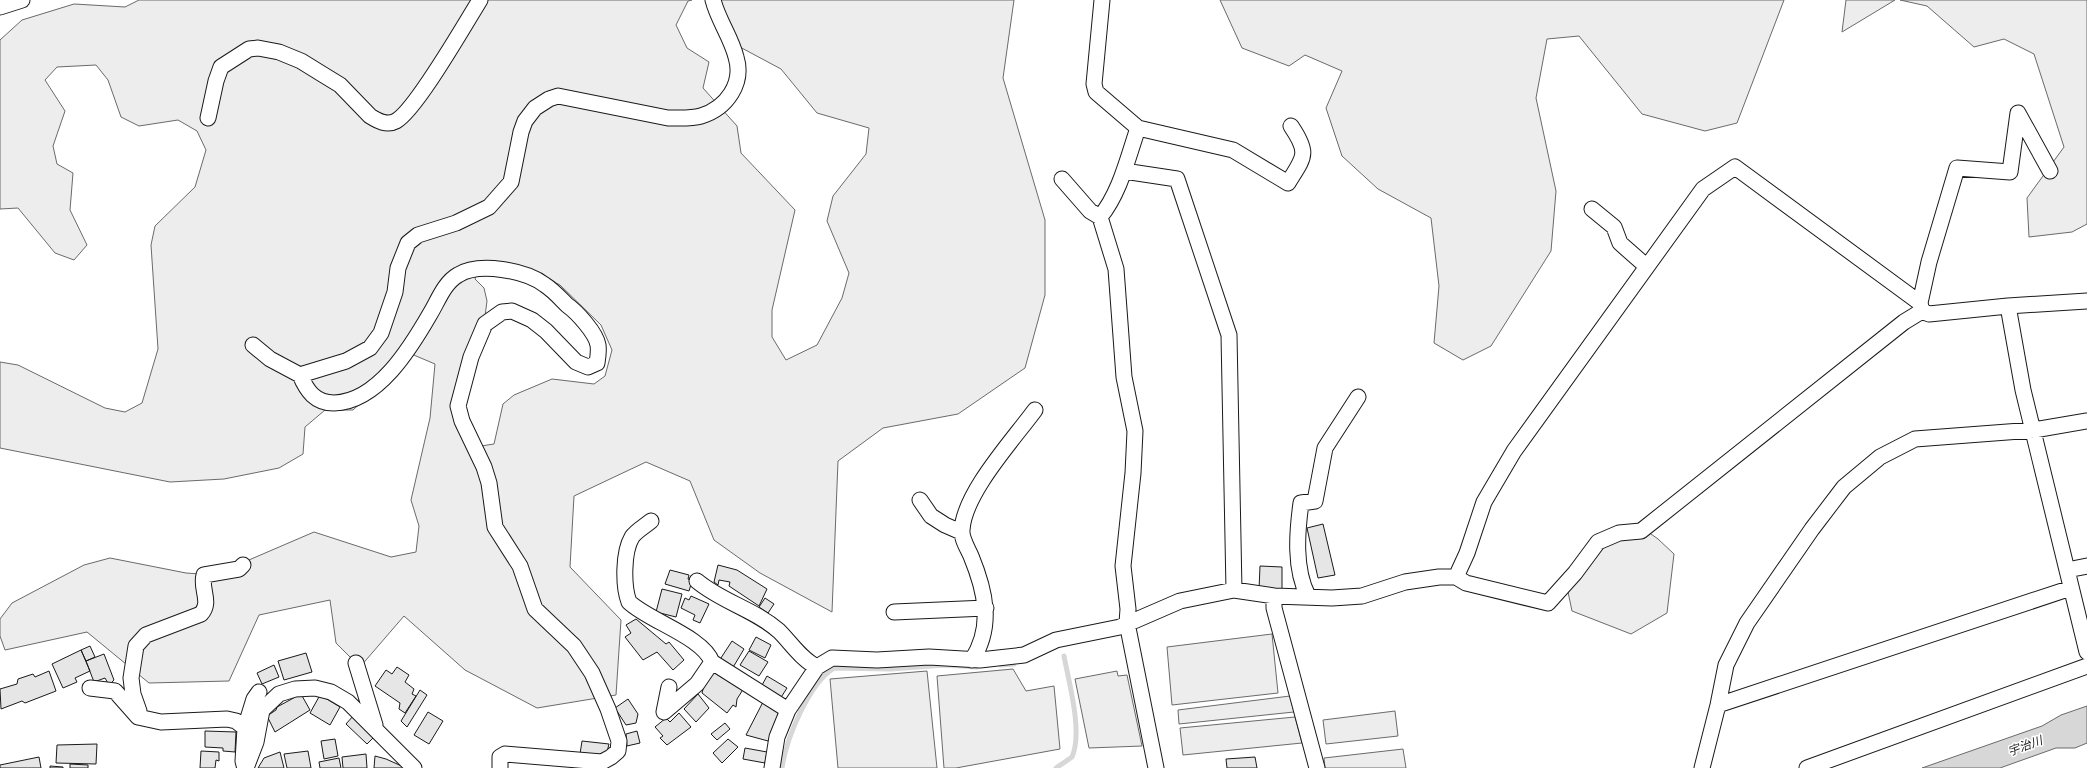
<svg xmlns="http://www.w3.org/2000/svg" width="2087" height="768" font-family="'Noto Sans','Noto Sans JP',sans-serif">
	<rect width="100%" height="100%" fill="#fff"/>
	<path fill="#ededed" stroke="#6a6a6a" fill-rule="evenodd" d="M139,0H692L688,1L676,25L687,48L709,62L703,88L737,126L741,153L795,210L772,310V337L786,360L817,345L842,298L849,273L827,221L833,196L866,154L869,128L817,113L781,69L738,46L717,0H1014L1003,78L1045,220V295L1025,368L958,414L883,428L838,461L832,612L760,573L714,540L690,481L646,462L574,496L570,567L621,620L616,695L537,708L465,670L404,616L360,667L336,643L330,600L259,615L229,681L149,683L87,632L5,650L0,636V619L12,603L84,565L110,558L186,573L214,575L314,532L391,557L416,552L419,526L411,500L430,418L435,364L409,353L373,392L353,410H325L305,427L303,454L279,468L224,479L170,482L0,448V362L18,365L105,408L125,412L142,403L158,349L151,245L155,226L195,187L206,150L197,131L178,120L139,126L121,117L108,80L96,65L57,67L45,80L65,111L53,146L57,164L73,173L70,210L87,245L74,260L55,253L18,208L0,209V40L22,20L74,4L125,7ZM492,261L522,266L560,285L601,325L612,350L605,376L594,384L552,379L514,395L503,404L494,444L481,446L465,426V360L484,324L487,301L484,288L475,279L478,267Z
		M1220,0H1784L1737,123L1705,131L1642,114L1579,36L1547,39L1536,98L1556,191L1551,251L1491,346L1463,360L1434,343L1439,286L1431,218L1378,189L1342,156L1326,108L1342,71L1305,55L1289,66L1242,48Z
		M1846,0H1895L1842,32Z
		M1900,0H2087V224L2072,232L2029,237L2027,198L2064,147L2034,54L2004,39L1974,47L1927,6Z
		M1644,529L1658,539L1674,554L1667,613L1631,634L1572,611L1568,592L1604,541Z
		M1272,634L1278,693L1172,705L1167,647Z
		M1013,669L1026,691L1054,686L1060,749L956,768H944L937,676Z
		M927,671L937,768H838L830,679Z
		M1117,671L1118,676L1127,675L1142,746L1089,748L1075,679Z
		M1290,696L1294,712L1179,724L1178,710Z
		M1395,711L1398,736L1326,744L1323,720Z
		M1295,717L1302,743L1183,755L1180,728Z
		M1403,749L1406,768H1325L1324,758Z"/>
	<path fill="#d7d7d7" stroke="#6a6a6a" d="M2087,706V743L2075,748H2056L2000,768H1922L2042,726L2061,715Z"/>
	<g fill="none" stroke-linecap="round" stroke-linejoin="round">
		<path stroke="#d7d7d7" stroke-width="5" d="M1001,665L1014,664
			M782,768C786,739 809,683 834,668L891,669L945,665L977,667
			M1056,768L1072,757C1083,732 1069,683 1064,656"/>
	</g>
	<path fill="#e6e6e6" stroke="#1a1a1a" d="M1323,524L1335,575L1318,578L1307,528Z
		M718,565L737,570L767,589L759,606L729,586L730,582L719,580L718,585L714,582Z
		M1260,566L1282,567V591L1259,590Z
		M670,570L689,575L688,579L692,581L689,591L665,584Z
		M662,589L682,594L676,617L656,612Z
		M691,596L709,604L700,623L693,620L695,615L681,608L685,598L689,600Z
		M765,598L774,604L768,613L759,607Z
		M636,619L666,644L669,642L684,660L673,670L657,652L643,660L625,637L631,633L626,625Z
		M756,637L771,645L765,658L749,650Z
		M732,641L744,649L732,669L719,661Z
		M90,646L95,657L86,661L81,650Z
		M81,650L90,671L75,678L77,682L63,688L52,664Z
		M749,651L768,662L759,676L740,665Z
		M306,653L312,672L284,680L278,661Z
		M104,654L114,680L109,685L105,678L94,682L86,661Z
		M274,665L279,677L262,684L257,673Z
		M397,667L409,675L405,682L414,689L412,694L416,696L405,713L399,709L400,703L375,686L386,670L392,674Z
		M713,668L744,688L737,699L736,707L733,705L727,713L702,693L703,689L700,686Z
		M49,671L56,691L25,703L22,701L1,709L0,689L17,684L18,679L33,674L35,677Z
		M767,676L787,688L780,699L761,687Z
		M420,690L427,695L407,727L401,721Z
		M301,694L310,710L275,732L267,716L276,710L277,707Z
		M698,694L709,708L696,722L684,709Z
		M320,695L340,707L330,725L310,713Z
		M628,699L638,714L636,723L626,725L615,708Z
		M763,702L782,713L768,741L746,735Z
		M428,712L443,721L429,744L414,735Z
		M679,713L691,727L667,745L660,738L663,736L655,727L666,718L670,722Z
		M354,715L376,735L367,744L346,724Z
		M725,723L730,729L717,740L711,734Z
		M205,731L236,732L235,752L223,751V748L205,747Z
		M637,731L640,743L627,746L626,734Z
		M335,739L338,756L324,759L321,741Z
		M728,739L738,747L722,763L713,753Z
		M582,741L609,744L607,752L601,755L580,754Z
		M97,744L96,764L56,763L57,745Z
		M745,748L767,752L765,763L743,759Z
		M201,751L219,752V761L216,760L215,768H200Z
		M308,751L311,768H287L284,754Z
		M280,752L284,768H258L264,758Z
		M366,754L367,768H343L342,757Z
		M375,756L386,759L406,768H374Z
		M39,757L41,768H0V765Z
		M1255,757L1257,768H1227L1226,759Z
		M339,758L341,768H320L319,762Z
		M70,764L88,765V768H70Z
		M50,766L63,767V768H50Z"/>
	<g fill="none" stroke-linecap="round" stroke-linejoin="round">
		<defs>
			<path id="minor" d="M1102,0L1094,84L1096,92L1138,128C1128,157 1120,193 1100,217L1116,269L1124,377L1135,431L1133,473L1123,566L1128,609L1127,623L1156,768
				M0,7L22,0
				M208,118L216,81L221,67L249,49L258,48L279,52L301,61L322,74L340,85L370,116C378,121 387,126 396,121C416,110 465,24 480,0
				M1138,128L1233,150L1288,183C1304,157 1310,154 1291,126
				M1124,171L1177,179L1229,335L1234,590
				M1062,179L1090,211L1100,217
				M1592,209L1614,227L1620,243L1646,266
				M1920,303L1929,262L1957,168L2010,172L2018,113L2050,171
				M2008,306L2023,390L2087,652
				M1922,311L1929,314L2008,306L2087,301
				M253,345L270,359L300,375
				M920,500L931,516L945,525L961,532
				M651,521C645,526 636,531 632,537C623,552 623,586 629,602C649,621 703,637 712,662L788,710
				M2067,570L2087,566
				M1456,577L1467,553L1484,502L1514,451L1703,189L1735,167L1920,303L1922,311
				M697,581C722,602 754,609 779,631C791,643 802,660 817,667
				M1274,596V608L1317,768
				M1308,596C1294,569 1297,532 1301,503L1315,501L1325,448L1358,397
				M894,612L986,608
				M972,660C994,626 985,590 971,556C968,549 961,538 962,530C964,493 1013,440 1035,410
				M356,663L375,725
				M669,687L664,712L697,684L712,662
				M90,688L115,691L138,717L161,722L227,719L236,721L245,728L243,761L244,765
				M1718,705L2071,588
				M138,717L139,711L133,694L131,678L136,646L146,635L201,614C212,602 200,589 204,575L239,569L243,565
				M245,728L254,699L259,692
				M246,768L256,742L262,710L279,694L295,689L315,688L331,692L348,702L414,768
				M500,768V757L505,754L602,762L611,757L618,751L619,741L608,709L592,673L574,646L535,609L520,566L495,527L489,483L484,467L462,421L458,406L471,357L485,324L502,312L512,311L532,320L546,331L576,362L588,367L597,363C598,357 599,351 598,345C596,333 577,312 567,305C560,298 553,290 545,285C525,270 479,262 458,275C444,283 438,301 430,314C411,347 378,402 334,403C315,403 307,391 300,375L346,361L370,348L381,333L395,292L398,268L408,243L418,235L456,223L489,207L511,182L521,132L525,121L535,108L549,99L558,96L668,118C679,118 691,119 701,116C727,108 744,83 736,57C731,37 718,20 713,0
				M772,768L777,737L788,710L817,667L832,658L877,660L929,657L980,660L1024,655L1056,640L1120,627L1180,601L1234,590L1274,596L1332,598L1362,596L1405,582L1439,577H1456L1466,583L1548,603L1575,573L1598,542L1619,533L1641,531L1904,322L1922,311
				M1702,768L1718,705L1726,665L1747,623L1812,529L1844,487L1880,457L1915,439L2034,430L2087,421
				M1807,768L2087,666"/>
		</defs>
		<use href="#minor" stroke="#1a1a1a" stroke-width="17"/>
		<use href="#minor" stroke="#fff" stroke-width="15"/>
	</g>
	<g text-anchor="middle" stroke-width="3" stroke-linejoin="round" paint-order="stroke">
		<g font-size="12" font-style="italic" fill="#1a1a1a" stroke="#fff">
			<text transform="translate(2025 746) rotate(-20)" y="4">宇治川</text>
		</g>
	</g>
</svg>
